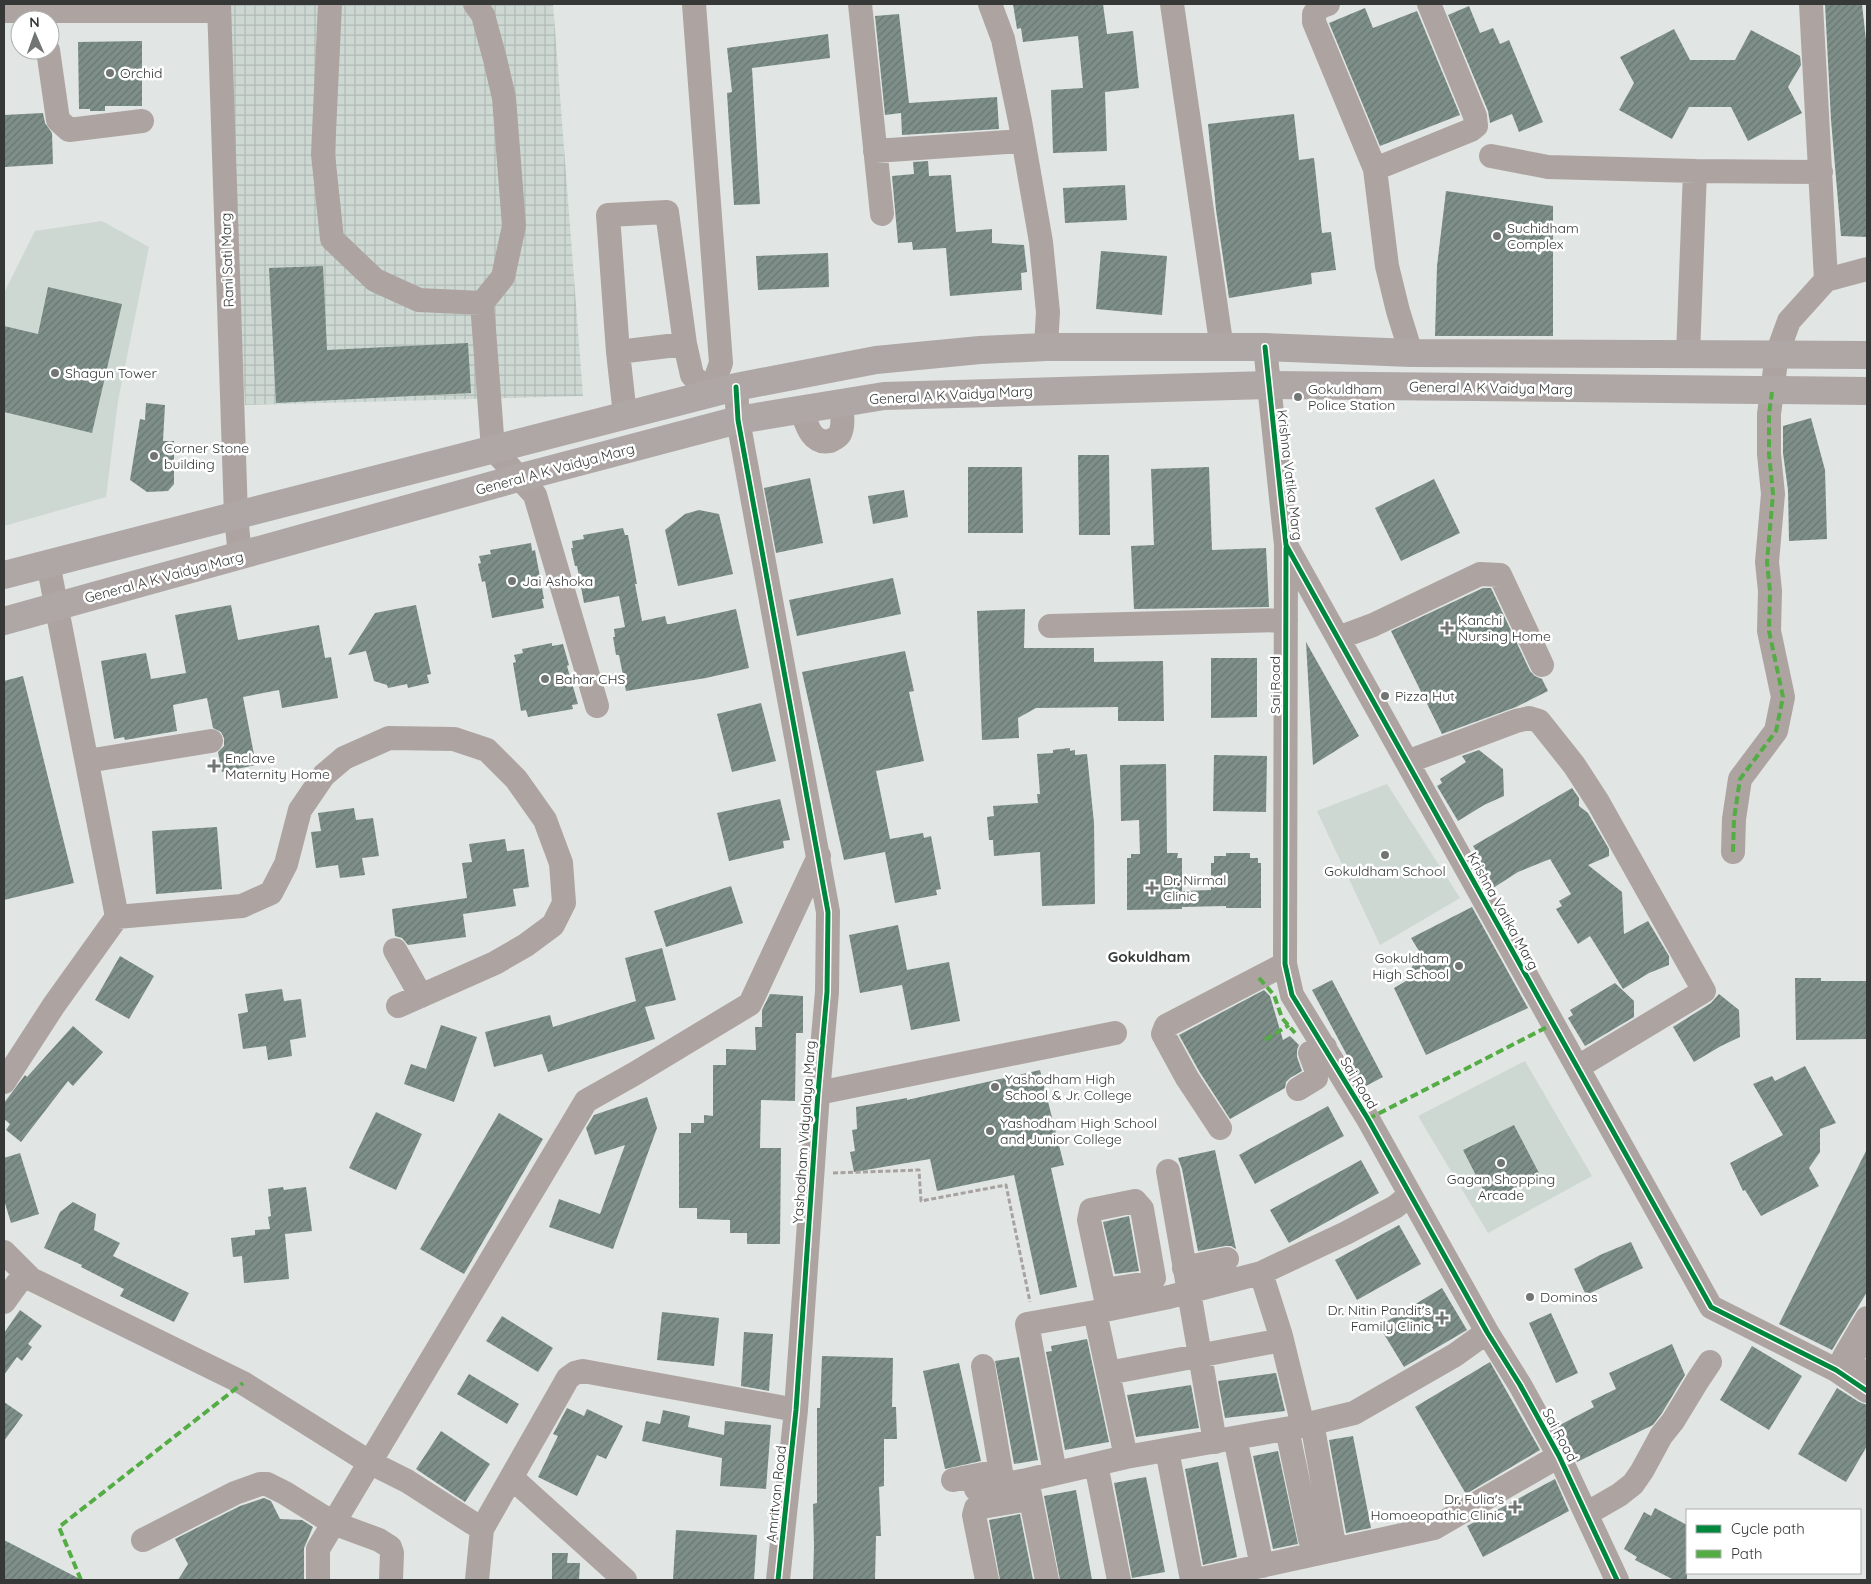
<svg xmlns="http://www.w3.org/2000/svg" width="1871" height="1584" font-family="Quicksand,sans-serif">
	<defs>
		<pattern id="industrial-grid" width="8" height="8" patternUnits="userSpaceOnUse" patternTransform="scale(1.25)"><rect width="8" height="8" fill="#cdd8d3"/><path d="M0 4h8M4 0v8" fill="none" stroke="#b1bab6"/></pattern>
		<pattern id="building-hatch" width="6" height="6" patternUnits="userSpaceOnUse" patternTransform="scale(1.25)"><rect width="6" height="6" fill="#7e8f89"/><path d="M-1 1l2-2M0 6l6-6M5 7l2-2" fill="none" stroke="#687671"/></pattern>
	</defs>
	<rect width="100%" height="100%" fill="#e1e5e3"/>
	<path fill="#cdd8d3" d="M102,221L149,247L118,401L106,497L4,526V293L35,231Z
		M1387,784L1460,898L1380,945L1317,811Z
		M1525,1061L1592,1176L1488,1233L1418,1116Z"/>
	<path fill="url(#industrial-grid)" d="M224,4H553L583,396L245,405Z"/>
	<path fill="url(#building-hatch)" d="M1013,4H1103L1107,34L1133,31L1139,88L1105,92L1107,151L1053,153L1051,90L1083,88L1078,36L1023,42L1021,28L1017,29Z
		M1825,4H1862L1867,49V237L1841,236L1831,120Z
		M1469,6L1480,33L1493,28L1500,44L1509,40L1543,122L1519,132L1512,114L1490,123L1488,111L1448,15Z
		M1365,8L1373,28L1417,11L1460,115L1380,146L1329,23Z
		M899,14L909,103L997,97L999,129L902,135L901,113L885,115L875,16Z
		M1674,29L1690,60H1735L1751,30L1800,56L1801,65L1788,87L1802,113L1748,141L1731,107H1689L1672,139L1619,110L1634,83L1620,57Z
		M828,34L830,58L752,68L760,204L734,205L727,93L732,92L727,48Z
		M142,41V106H105V111H90V109H79L78,42Z
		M43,113L45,123L52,133L53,164L4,167V115Z
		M1294,114L1299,160L1314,158L1322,233L1331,232L1336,270L1311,273L1312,284L1229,298L1216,210L1208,124Z
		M928,161L929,176L951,175L956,232L992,229V243L1024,245L1027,272L1021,273L1022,290L950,296L946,248L913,250L912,242L898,243L892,176L914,174L913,162Z
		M1125,185L1127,220L1065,223L1063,188Z
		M1446,191L1553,206V336H1435L1437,266Z
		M1101,251L1167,256L1162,315L1096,309Z
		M828,253L829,287L758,290L756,256Z
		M323,266L327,350L468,343L471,393L276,403L269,268Z
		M48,287L122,304L92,433L4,412V326L38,334Z
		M146,403L165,405L163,441H174V484L168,491L147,492L130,480L140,419L145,420Z
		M1811,418L1825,470L1827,539L1789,541L1788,490L1783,453V426Z
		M1078,455H1109L1110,535H1079Z
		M968,467H1022L1023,533H968Z
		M1209,467L1212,550L1266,548L1269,607L1134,609L1131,546L1154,545L1151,469Z
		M810,478L823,543L776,553L764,488Z
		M1434,479L1460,533L1401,561L1375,508Z
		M904,490L908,517L873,524L868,496Z
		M699,510L719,514L733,574L678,586L665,530L685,514Z
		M623,528L625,535H628L637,584H635L642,621L665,616L667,624H670L736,609L749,668L706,678L626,691L619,655H616L613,637H615L614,629L625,627L619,596L584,603L577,566H575L571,548H573L572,541L584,539L583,535Z
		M531,543L532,551L535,550L544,599H542L544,608L492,618L485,581L482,582L478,564L481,563L479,556L491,554L490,550Z
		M893,578L901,614L797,636L789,600Z
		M1483,588H1491L1530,671L1535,676L1542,679L1548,691L1516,707L1442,734L1391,631Z
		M231,605L238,640L319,625L325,658L331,657L338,698L282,708L279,690L243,697L256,765L222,772L218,752L224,746V738L221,732L213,728L207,698L173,705L177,731L125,740L124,737L114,739L101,661L146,653L151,679L186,673L175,615Z
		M416,605L431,674L427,675L429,683L408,688L407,684L388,688L387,685L374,681L366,651L348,655L375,613Z
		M1025,609L1024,648H1094V662L1163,661L1164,721H1118V707L1036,708L1018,718L1019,738L982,740L977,611Z
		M1306,642L1359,736L1313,765Z
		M552,643V646L563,644L569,665L567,666L578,704L572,705L573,709L528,717L526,710L521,711L513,663L516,662L514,655L523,653L522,649Z
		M905,651L914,691L909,692L924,761L876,771L890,839L923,833L924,838L931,836L941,889L936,890L937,895L895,903L885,852L844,860L802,672Z
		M1211,658H1257V717L1211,718Z
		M23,676L74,883L4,900V681Z
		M761,703L776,761L732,772L717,714Z
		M1070,748V751L1075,750V755L1087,754L1094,823L1095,904L1042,906L1040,852L994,856L993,840H989L987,817L994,816L993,806L1038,803L1037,794H1040L1037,754L1053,753V750Z
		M1479,750L1503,769L1504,796L1484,805L1458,821L1437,786L1442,783L1440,779L1466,762L1462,756Z
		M1214,755L1267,756L1266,812L1213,811Z
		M1166,764L1167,853H1178L1177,858H1182V891L1211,890V863H1214V856H1226V853H1250V858H1258V863H1261V908H1226V906L1182,907V909L1127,910V858H1131V854H1140L1139,820L1121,821L1120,765Z
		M1572,788L1579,798V806L1588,813L1609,849V856L1588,865L1622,892L1624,934L1648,921L1669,956V965L1649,973L1623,989L1590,936L1578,944L1556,909L1562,906L1559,901L1571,894L1550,859L1518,872L1493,888L1473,852L1476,851L1473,846Z
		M780,799L790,840L783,841L784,848L729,861L717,813Z
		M354,808L356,820L373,818L379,856L362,858L365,875L340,878L338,865L316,868L311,832L321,831L318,813Z
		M217,827L222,889L156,894L152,831Z
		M505,839L507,851L524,849L529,887L513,889L516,906L463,914L466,937L408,945L402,938L395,936L392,909L467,898L462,863L472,862L469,844Z
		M731,886L743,923L666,947L654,911Z
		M1472,907L1528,1008L1426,1055L1394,988L1406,981L1419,951L1411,938Z
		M898,925L907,970L949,962L960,1021L911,1030L902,985L860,993L849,935Z
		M662,948L676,1000L645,1007L655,1039L548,1072L542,1054L494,1067L485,1032L550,1015L553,1027L636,1001L625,958Z
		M120,956L154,976L129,1019L95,1000Z
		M1795,978H1821V981H1867V1039L1796,1040Z
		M1332,980L1383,1077L1364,1087L1312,990Z
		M1615,983L1634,1001V1017L1585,1046L1568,1018L1573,1015L1570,1010Z
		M282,989L284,1001L301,999L306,1037L290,1040L292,1056L268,1060L266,1046L243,1049L238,1014L248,1012L245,994Z
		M1264,990L1270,996L1283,1040L1290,1036L1299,1045L1297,1050V1057L1302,1071L1290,1078L1286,1082L1285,1088L1230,1119L1199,1071L1179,1035Z
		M770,994L803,996V1033H796L795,1101L761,1100L760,1148H781L780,1244H747V1233H730V1220L697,1219V1208H679V1133H691V1123H704V1115L713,1116V1065H726V1049L756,1050L755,1027H762V1010Z
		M1719,994L1739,1010L1740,1037L1721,1046L1694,1062L1673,1027L1711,1003Z
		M441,1025L477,1037L454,1102L404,1084L411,1064L426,1069Z
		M73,1026L103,1052L73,1086L68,1081L21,1142L6,1130L10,1124L4,1119V1103L25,1075L27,1077Z
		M1805,1066L1836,1123L1820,1129V1152L1809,1168L1819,1186L1761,1216L1745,1190L1743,1191L1730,1163L1783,1135L1753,1084L1772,1076L1775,1081Z
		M1040,1070L1064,1165L1051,1168L1077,1287L1040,1295L1014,1175L937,1191L930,1159L854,1172L850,1152L855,1151L852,1130L857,1129L856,1107L907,1098V1100Z
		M647,1097L657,1128L613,1249L549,1227L559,1199L600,1214L625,1145L595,1155L586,1128L594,1115Z
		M1328,1106L1344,1136L1255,1184L1239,1155Z
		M376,1112L422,1134L396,1190L349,1168Z
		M499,1113L543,1139L464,1274L420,1249Z
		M1514,1125L1540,1175L1489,1201L1463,1150Z
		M1867,1149V1292L1832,1350L1779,1324Z
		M1215,1150L1236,1249L1231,1246H1225L1198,1251L1182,1169L1178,1158Z
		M20,1153L39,1214L11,1223L4,1200V1158Z
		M1361,1160L1379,1193L1289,1243L1270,1210Z
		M283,1187L284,1190L306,1187L312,1231L285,1234L289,1279L244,1283L242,1256L233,1257L231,1238L255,1235V1230L270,1229L268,1217L271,1216L268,1189Z
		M73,1202L96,1214L94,1230L120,1243L113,1256L189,1293L174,1322L120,1296L124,1289L81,1267L82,1265L44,1248L60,1212Z
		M1129,1216L1139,1271L1115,1274L1103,1222Z
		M1399,1225L1421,1264L1357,1300L1335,1260Z
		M1631,1242L1643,1268L1586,1295L1574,1269L1600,1255Z
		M1442,1288L1467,1330L1404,1367L1379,1326Z
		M20,1310L42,1326L28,1344L32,1347L22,1361L17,1357L4,1375V1333Z
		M662,1312L719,1318L714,1366L657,1360Z
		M1551,1313L1578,1373L1556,1383L1529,1323Z
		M502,1316L553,1348L538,1372L486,1341Z
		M744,1332L773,1334L769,1391L741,1386Z
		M1087,1339L1109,1442L1065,1450L1046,1352L1052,1351L1051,1346Z
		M1672,1344L1685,1375L1662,1413L1653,1425L1577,1462L1565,1435L1564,1436L1558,1426L1594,1407L1591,1401L1616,1389L1609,1373Z
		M1752,1346L1802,1376L1769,1430L1720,1400Z
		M822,1356L893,1358L892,1407H896L897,1439H884V1486L879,1487L881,1536H876L875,1580H813L814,1546L813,1504L817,1503V1408H820Z
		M1019,1357L1038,1460L1014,1464L995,1361Z
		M1490,1362L1540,1450L1466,1494L1415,1407Z
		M959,1363L981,1461L945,1469L923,1371Z
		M1276,1373L1285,1411L1225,1418L1218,1381Z
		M469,1374L519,1404L507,1424L457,1394Z
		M1191,1385L1199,1428L1136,1437L1127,1395Z
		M1837,1388L1859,1402L1867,1405V1446L1846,1482L1798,1454Z
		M4,1402L23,1415L4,1441Z
		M567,1408L584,1416L587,1409L623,1426L606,1459L597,1455L577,1496L538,1477L558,1436L553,1434Z
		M663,1410L690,1416L688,1427L724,1435L725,1421L771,1425L766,1489L720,1486L722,1458L642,1441L646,1421L660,1424Z
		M441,1431L490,1464L465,1502L416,1469Z
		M1353,1436L1371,1528L1346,1533L1329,1440Z
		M1278,1451L1298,1544L1273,1549L1253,1456Z
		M1218,1462L1237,1557L1203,1565L1185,1469Z
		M1146,1477L1165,1572L1132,1578L1114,1483Z
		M1555,1479L1569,1511L1483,1557L1467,1526Z
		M1076,1490L1092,1580H1060L1044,1496Z
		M264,1498L271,1501L280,1519L302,1520L313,1527L304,1548V1580H178L188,1564L175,1539L240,1506Z
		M1655,1508L1687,1525V1580H1674L1635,1560L1637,1557L1624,1549L1644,1512L1651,1516Z
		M1020,1514L1033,1580H1000L989,1520Z
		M676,1530L757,1535L754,1580H673Z
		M4,1540L82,1580H4Z
		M552,1553H568L567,1563H580L579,1580H552Z"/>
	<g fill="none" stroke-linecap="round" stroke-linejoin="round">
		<path stroke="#a7a2a0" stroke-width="3" stroke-dasharray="5 2.5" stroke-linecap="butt" d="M833,1173L919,1170L921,1201L1006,1185L1030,1302"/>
		<path stroke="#ada4a2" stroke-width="24" d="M219,4L236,516L240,556
			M330,4L323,154L332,239L375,280L419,300L482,303
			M475,4L483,15L495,59L504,98L514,226L503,277L482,303L493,449L535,495L597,706
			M860,4L882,214
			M990,4L1003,39L1020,121L1041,242L1048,312L1046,347
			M1172,4L1222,349
			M1328,4L1320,7L1314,14V22L1375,169L1387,266L1398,311L1411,353
			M1811,4L1826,280
			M4,11H219
			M48,50L58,120L69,130L142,121
			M875,151L1023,141
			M1491,156L1548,167L1695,171L1821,172
			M1375,169L1471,130L1476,126L1475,116L1429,4
			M685,344L618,352L608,215L667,212L685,344L692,375L710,394L721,363L694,4
			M1265,347L1286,545L1711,1307L1836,1370L1867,1391
			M618,352L625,415
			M1688,354L1695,171
			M736,387L738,420L828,912L827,992L818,1093L796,1410L778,1580
			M801,409C806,423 811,445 830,441C835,439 840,436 841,431C844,422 842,411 841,403
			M1286,547L1285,964L1292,995L1368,1119L1487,1332L1520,1385L1559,1456L1617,1580
			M1050,626L1286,620
			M1338,638L1373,625L1480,574L1500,575L1542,665
			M87,761L211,741
			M1407,762L1516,721L1529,718L1539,721L1574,765L1598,802L1704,991L1578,1067
			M1733,852L1734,819L1740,779L1776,731L1783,697L1769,631L1770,591L1767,562L1773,494L1769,454V414L1777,354L1789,321L1826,280L1867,269
			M117,917L242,906L271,893L286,864L300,810L324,775L344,758L389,738L454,739L487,750L516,779L545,820L561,863L564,903L553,925L526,945L495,963L398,1006
			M395,950L421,996
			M4,1082L54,1005L117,917L48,563
			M1298,1089L1316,1078V1069L1310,1053L1325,1047
			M818,1093L1115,1033
			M1220,1128L1187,1078L1163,1034L1166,1026L1285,964
			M1168,1171L1215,1442
			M4,1252L31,1279L243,1383L369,1462L407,1481L482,1529
			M1184,1268L1227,1259
			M1261,1273L1281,1336L1303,1426
			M1104,1290L1149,1283L1154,1278L1142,1209L1135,1201L1091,1210L1089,1220L1108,1309
			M4,1302L25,1273
			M1867,1345L1848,1351L1867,1389
			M1844,1357L1867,1318
			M983,1366L1003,1484
			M1108,1373L1282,1340
			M1312,1423L1335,1550
			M1287,1429L1310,1539
			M1235,1438L1262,1566
			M1167,1450L1192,1580
			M1126,1457L1095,1312L1169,1297L1261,1273L1346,1233L1395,1207L1410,1195
			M1096,1464L1119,1580
			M1055,1473L1027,1324L1095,1312
			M512,1478L625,1580
			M953,1480L994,1472
			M1027,1480L1047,1580
			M976,1489L1027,1480L1126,1457L1296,1427L1354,1413L1455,1355L1487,1332
			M1586,1514L1619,1495L1633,1484L1642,1471L1661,1436L1673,1421L1698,1380L1710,1362
			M143,1540L235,1493L260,1484H267L285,1493L333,1523L379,1540L390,1547L392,1553L391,1580
			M318,1580V1549L586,1101L634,1074L750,1004L819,856
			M477,1580L482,1529L568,1378L575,1373L583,1371L796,1410
			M987,1580L974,1515L976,1508L1017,1501
			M1197,1580L1434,1528L1559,1456"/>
		<path stroke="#aea7a5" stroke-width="28" d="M4,575L736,387L876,360L980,350L1046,347H1265L1411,353L1867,355
			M4,621L518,478L738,420L884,396L1268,385L1867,391"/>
		<path stroke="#54ac45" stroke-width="4" stroke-dasharray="8 4" stroke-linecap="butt" d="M1733,852L1734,819L1740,779L1776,731L1783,697L1769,631L1770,591L1767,562L1773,494L1769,454V414L1772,392
			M1259,978L1274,995L1282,1018L1295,1033
			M1265,1040L1289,1025
			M1368,1119L1553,1024
			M81,1580L59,1527L243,1383"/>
		<defs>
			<path id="cycleway" d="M1265,347L1286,545L1711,1307L1836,1370L1867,1391
				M736,387L738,420L828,912L827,992L818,1093L796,1410L778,1580
				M1286,548L1285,964L1292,995L1368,1119L1487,1332L1520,1385L1559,1456L1617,1580"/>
		</defs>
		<use href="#cycleway" stroke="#fff" stroke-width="8"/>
		<use href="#cycleway" stroke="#00873e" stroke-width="5"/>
	</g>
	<g fill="#717573" stroke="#fff" stroke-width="2">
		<circle cx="110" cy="73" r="5"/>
		<circle cx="1497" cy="236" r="5"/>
		<circle cx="55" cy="373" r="5"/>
		<circle cx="1298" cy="397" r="5"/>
		<circle cx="154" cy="456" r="5"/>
		<circle cx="512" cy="581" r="5"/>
		<path d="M1444.5 620.5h5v5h5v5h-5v5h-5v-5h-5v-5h5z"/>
		<circle cx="545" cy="679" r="5"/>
		<circle cx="1385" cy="696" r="5"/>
		<path d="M211.5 758.5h5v5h5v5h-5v5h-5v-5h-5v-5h5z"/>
		<circle cx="1385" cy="855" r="5"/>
		<path d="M1149.5 880.5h5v5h5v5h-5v5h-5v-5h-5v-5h5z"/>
		<circle cx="1459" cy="966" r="5"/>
		<circle cx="995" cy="1087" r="5"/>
		<circle cx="990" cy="1131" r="5"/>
		<circle cx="1501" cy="1163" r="5"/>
		<circle cx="1530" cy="1297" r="5"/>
		<path d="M1439.5 1310.5h5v5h5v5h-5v5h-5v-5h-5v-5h5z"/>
		<path d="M1512.5 1499.5h5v5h5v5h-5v5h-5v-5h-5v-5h5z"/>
	</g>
	<g text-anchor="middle" stroke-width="5" stroke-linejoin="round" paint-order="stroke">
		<g font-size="14" fill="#353837" stroke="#fff" text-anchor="start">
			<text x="120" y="78">Orchid</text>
			<text x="1507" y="233">Suchidham<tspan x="1507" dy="16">Complex</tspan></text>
			<text x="65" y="378">Shagun Tower</text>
			<text x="1308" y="394">Gokuldham<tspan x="1308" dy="16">Police Station</tspan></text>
			<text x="164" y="453">Corner Stone<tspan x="164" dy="16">building</tspan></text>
			<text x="522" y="586">Jai Ashoka</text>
			<text x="1458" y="625">Kanchi<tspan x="1458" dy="16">Nursing Home</tspan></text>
			<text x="555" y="684">Bahar CHS</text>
			<text x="1395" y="701">Pizza Hut</text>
			<text x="225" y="763">Enclave<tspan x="225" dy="16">Maternity Home</tspan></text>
			<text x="1385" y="876" text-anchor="middle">Gokuldham School</text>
			<text x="1163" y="885">Dr. Nirmal<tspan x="1163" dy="16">Clinic</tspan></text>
			<text x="1449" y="963" text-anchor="end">Gokuldham<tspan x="1449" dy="16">High School</tspan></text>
			<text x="1005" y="1084">Yashodham High<tspan x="1005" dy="16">School &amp; Jr. College</tspan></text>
			<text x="1000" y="1128">Yashodham High School<tspan x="1000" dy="16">and Junior College</tspan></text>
			<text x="1501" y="1184" text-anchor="middle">Gagan Shopping<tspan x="1501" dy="16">Arcade</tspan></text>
			<text x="1540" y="1302">Dominos</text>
			<text x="1431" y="1315" text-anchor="end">Dr. Nitin Pandit's<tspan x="1431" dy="16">Family Clinic</tspan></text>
			<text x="1504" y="1504" text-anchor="end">Dr. Fulia's<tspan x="1504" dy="16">Homoeopathic Clinic</tspan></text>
		</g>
		<g font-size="14" fill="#353837" stroke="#fff">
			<text transform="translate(227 260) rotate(-92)" y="5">Rani Sati Marg</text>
			<text transform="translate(1491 388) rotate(1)" y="5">General A K Vaidya Marg</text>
			<text transform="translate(951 395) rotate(-3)" y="5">General A K Vaidya Marg</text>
			<text transform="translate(555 469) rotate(-15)" y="5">General A K Vaidya Marg</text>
			<text transform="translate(1290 475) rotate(83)" y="5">Krishna Vatika Marg</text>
			<text transform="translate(164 577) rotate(-15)" y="5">General A K Vaidya Marg</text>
			<text transform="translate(1275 685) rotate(-90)" y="5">Sai Road</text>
			<text transform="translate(1503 911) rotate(61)" y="5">Krishna Vatika Marg</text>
			<text transform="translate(1359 1083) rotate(59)" y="5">Sai Road</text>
			<text transform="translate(804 1132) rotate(-86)" y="5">Yashodham Vidyalaya Marg</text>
			<text transform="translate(1560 1435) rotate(62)" y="5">Sai Road</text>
			<text transform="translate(776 1494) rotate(-84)" y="5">Amritvan Road</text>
		</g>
		<g font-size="15" font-weight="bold" fill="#353837" stroke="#fff">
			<text x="1149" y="962">Gokuldham</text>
		</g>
	</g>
	<rect width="1871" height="1584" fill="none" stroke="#353837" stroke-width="10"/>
	<rect x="1686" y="1509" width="175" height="65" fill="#ffffff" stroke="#aeafaf"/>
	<rect x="1696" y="1525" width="25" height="8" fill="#00873e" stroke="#aeafaf"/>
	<text x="1731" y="1534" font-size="15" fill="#353837">Cycle path</text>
	<rect x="1696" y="1550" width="25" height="8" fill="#54ac45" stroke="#aeafaf"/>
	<text x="1731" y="1559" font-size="15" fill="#353837">Path</text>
	<g transform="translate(35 35) rotate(358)"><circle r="24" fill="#ffffff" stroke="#aeafaf"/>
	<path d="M0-4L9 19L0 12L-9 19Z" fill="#717573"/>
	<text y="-8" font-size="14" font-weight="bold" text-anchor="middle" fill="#353837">N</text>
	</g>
</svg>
